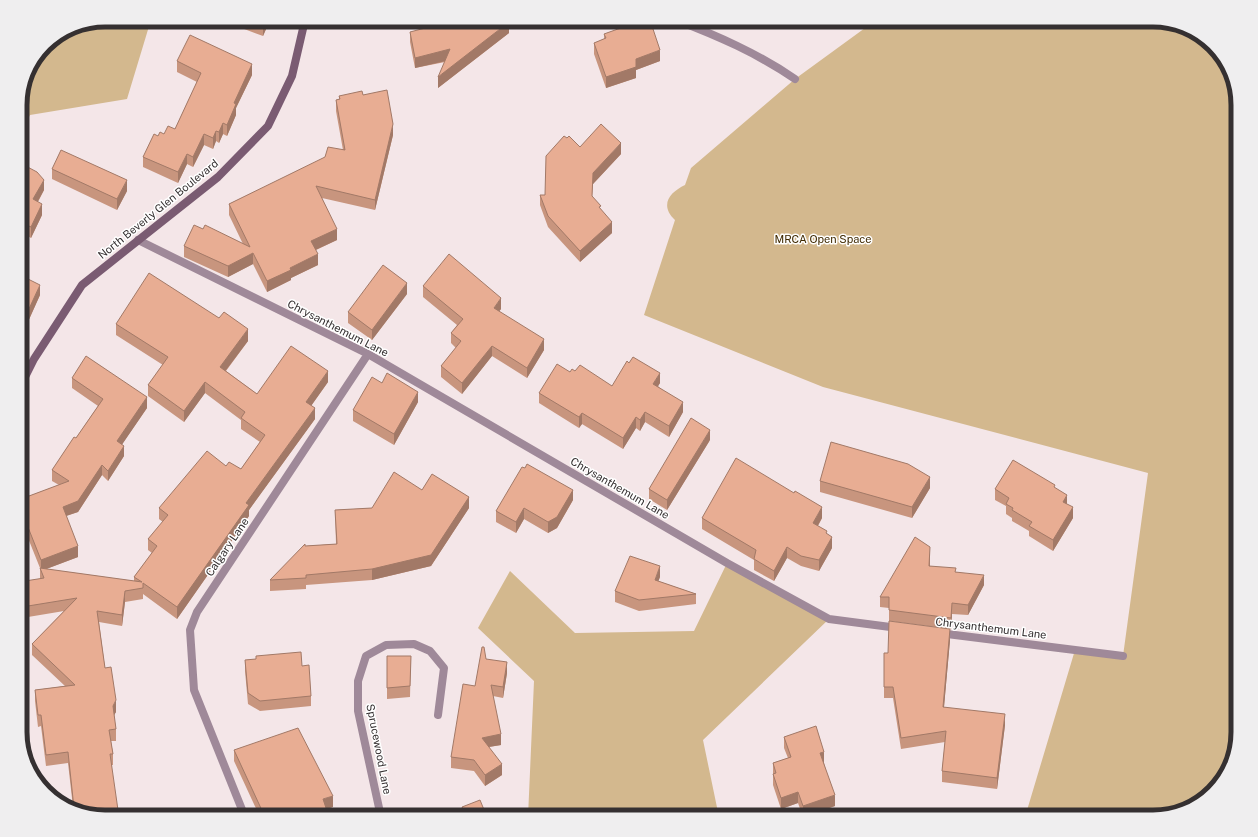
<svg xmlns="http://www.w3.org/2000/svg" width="1258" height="837" font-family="'Public Sans',sans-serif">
	<rect width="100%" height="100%" fill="#f4e6e8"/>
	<path fill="#d3b88e" d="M105,20H143L150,23L127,99L30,115L20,135C20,88 24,50 72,27C82,22 95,22 105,20Z
		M876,20H1153L1200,35L1229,67L1238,105V732L1223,779L1191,808L1153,817H1025L1075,650L1123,656L1148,473L823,387L644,315L675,220C659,205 670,192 685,185L691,168L795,79Z
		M727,563L829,619L703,740L719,817H528L534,681L478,628L510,571L575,633L694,631Z"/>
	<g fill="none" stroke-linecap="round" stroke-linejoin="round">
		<path stroke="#9f8999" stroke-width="8" d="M676,20C718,36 757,53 795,79
			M138,240L368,354L727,563L829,619L898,628
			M939,633L1123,656
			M245,817L194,690L190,630L197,612L368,354
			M381,817L358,711V681L366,656L386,645L414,644L430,651L444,668L438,715"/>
		<path stroke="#7a5b72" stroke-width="8" d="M20,387L34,359L82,285L218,177L268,126L292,76L305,20"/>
	</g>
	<path fill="#c8957e" d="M239,20H270L263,36L239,27Z
		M410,32L509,33L438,88L445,62L415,68L410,42Z
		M604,34L660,61L636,70V78L606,88L594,54V43L604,39Z
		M177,61L252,75L236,108V115L227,136L223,134L219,143L216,141L213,149L204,145L193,167L187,164L178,183L143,167V157L164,134L175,129L197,82L177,72Z
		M363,95L393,135L375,210L322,198L337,240L316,250L318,265L291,278V280L267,292L253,264L228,277L184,257V246L203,229L243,244L229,215V204L343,150L336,111V100L339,99V96Z
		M567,138L580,147L621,154L593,184L592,196L601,210L612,233L580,262L548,227L540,205V195H545Z
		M20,163L44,190L38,202L42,215L31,238L20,232Z
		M52,169L127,191L117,210L52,179Z
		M20,275L40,295L22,335L20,334Z
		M423,286L501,309L499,311L544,350L527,378L492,356L462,394L441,377V366L456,348L451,343V333L457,325L423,297Z
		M407,294L372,340L348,323V312Z
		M116,324L248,341L226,371L257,394L328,382L311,406L315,419L249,510V516L177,619L143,594V599L125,602L122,626L99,622L105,668L116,712L114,715L116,729V741H111L113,754V765H112L105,817L73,807L68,763L46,766L41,726L38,727L35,701V690L65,686L32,655V644L64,611L28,617L25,592V581L40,579V568L20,518V506L21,505V499L59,485L52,481V470L76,438L98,406L72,388V378L147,408L122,444L124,456L108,481L102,475L78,512L66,516L78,557L46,569L134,581V577L152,553L148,550V539L163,522L159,519V508L226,466L241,469L260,442L241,429V420L205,393L184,422L148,396V385L163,365L116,335Z
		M575,371L612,386L660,383L658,386L683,412L669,437L645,422L640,431L636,428L623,449L582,424L579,428L539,403V393L570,372Z
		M382,383L418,402L394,445L353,421V410Z
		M710,440L667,510L649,499V489Z
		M820,481L930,488L912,518L820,492Z
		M1055,488L1067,504L1073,518L1053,551L1029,536V531L1012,521V518L1006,514V506L995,500V489Z
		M422,490L469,508L431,566L372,580L306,585V589L270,591V580L305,546L336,544L335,510L372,508Z
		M573,500L557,528L548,533L524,519L516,533L496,522V511Z
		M702,518H822L818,526L827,534L832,548L819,571L801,566L787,558L774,581L754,570V560L702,529Z
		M930,558V566L956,572L984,585L968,615L952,614L951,629L889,621V608L880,607V597Z
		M660,577L658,581L696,594V604L639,611L615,602V591Z
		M950,640L944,707L1005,725L997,789L942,782V771L945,742L901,749L893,698H884V653H888Z
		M256,656L302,666L311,696V706L260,711L248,704L245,671V660L256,659Z
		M387,656H411L410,697L387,699Z
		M486,659L507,673L503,698L493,696L501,745L489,747L502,775L485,786L474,771L451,768V757L475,686Z
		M784,737L824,762V763L835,806L803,817L798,803L781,809L773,785V763L788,758L784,748Z
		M234,750L333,807L326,809L329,817H260L234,761Z
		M462,807L487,817H462Z"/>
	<path fill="#a27967" d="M266,20H270L263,36V26Z
		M509,22V33L438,88V77Z
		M450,49V60L415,68V58Z
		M660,50V61L636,70V78L606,88V77L636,59Z
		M252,64V75L236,108V115L227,136V125L234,103Z
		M223,123V134L219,143V132Z
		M393,124V135L375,210V200Z
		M216,131V141L213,149V138Z
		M204,134V145L193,167V157Z
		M621,143V154L593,184V173Z
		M187,154V164L178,183V172Z
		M44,180V190L33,210V199Z
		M127,180V191L117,210V199Z
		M42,204V215L31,238V227Z
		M612,222V233L580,262V251Z
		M337,229V240L311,252V241Z
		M253,253V264L228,277V266Z
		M318,254V265L291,278V280L267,292V281L290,268Z
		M407,283V294L372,340V330Z
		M40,285V295L22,335V324Z
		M501,298V309L494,318V308Z
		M248,329V341L220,378V367Z
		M544,339V350L527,378V368Z
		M492,346V356L462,394V383Z
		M328,371V382L306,413V402Z
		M660,373V383L653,394V384Z
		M205,382V393L184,422V411Z
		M418,392V402L394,445V434Z
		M147,397V408L117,452V441Z
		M683,402V412L669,437V426Z
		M315,408V419L249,510V516L177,619V607L246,503Z
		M645,412V422L640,431V420Z
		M582,413V424L579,428V417Z
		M636,417V428L623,449V438Z
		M710,430V440L667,510V500Z
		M124,446V456L108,481V471Z
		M102,465V475L78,512L63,517V507Z
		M930,477V488L912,518V507Z
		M573,490V500L557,528L548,533V522Z
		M1067,495V506L1063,502Z
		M469,497V508L431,566L372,580V569Z
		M822,507V518L813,534V523Z
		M1073,507V518L1053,551V540Z
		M524,508V519L516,533V522Z
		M832,537V548L819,571V560Z
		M78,546V557L41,571V560Z
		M787,547V558L774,581V571Z
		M930,547V558L929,576V566Z
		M660,566V577L655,590V580Z
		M984,575V585L968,615V605Z
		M125,591V602L122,626V615Z
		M952,603V614L951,629V618Z
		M950,629V640L943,718V707Z
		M507,662V673L503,698V687Z
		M116,700V712L113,717V706Z
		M1005,714V725L997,789V778Z
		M501,734V745L482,748V738Z
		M824,752V762L820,764V753Z
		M502,764V775L485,786V775Z
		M798,792V803L781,809V798Z
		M835,795V806L803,817V806Z
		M333,796V807L323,810V799Z
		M288,811V817H269Z"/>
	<path fill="#e8ad93" stroke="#a27967" d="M249,20H266L263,26Z
		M434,20H505L509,22L438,77L450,49L415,58L410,32L433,26Z
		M643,20H650L660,50L636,59V67L606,77L594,43L606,38L604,34Z
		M190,35L252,64L234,103L236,104L227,125L223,123L219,132L216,131L213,138L204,134L193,157L187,154L178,172L143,157L154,134L158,136L160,132L164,134L168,126L175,129L201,73L177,61Z
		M387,90L393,124L375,200L316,186L337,229L311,241L318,254L290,268L291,270L267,281L253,253L228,266L184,246L194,225L203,229L205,225L250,247L229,204L325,157L328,147L345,150L336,100L340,99L339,96L362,91L363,95Z
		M601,124L621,143L593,173L592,196L601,206L599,207L612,222L580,251L548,216L540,195H545L546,156L564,136L567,138L569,136L580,147Z
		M61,150L127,180L117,199L52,169Z
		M20,163L37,172L44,180L33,199L42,204L31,227L20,222Z
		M449,254L501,298L494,308L544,339L527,368L492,346L462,383L441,366L461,341L451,333L463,319L423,286Z
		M383,265L407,283L372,330L348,312Z
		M149,273L219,318L224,312L248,329L220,367L257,394L291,346L328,371L306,402L315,408L246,503L249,505L177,607L143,583V588L125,591L122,615L97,611L105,668L111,667L116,700L113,706L116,729L109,730L113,754H110L119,817H105L74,808L68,752L46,755L41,715H38L35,690L75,685L32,644L77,598L28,606L25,581L44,578L40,568L142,582L134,577L157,546L148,539L168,515L159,508L207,451L226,466L229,462L241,469L265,435L241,418L245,412L205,382L184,411L148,385L168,357L116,324Z
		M20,275L40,285L22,324H20Z
		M86,356L147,397L117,441L124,446L108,471L102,465L78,501L63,507L78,546L41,560L20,507V506L23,505L21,499L69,481L52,470L74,437L76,438L103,399L72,378Z
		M633,357L660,373L653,384L683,402L669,426L645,412L640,420L636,417L623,438L582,413L579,417L539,393L557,364L570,372L572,369L575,371L580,365L612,386L627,361L629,363Z
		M387,373L418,392L394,434L353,410L372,377L382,383Z
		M691,418L710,430L667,500L649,489Z
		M831,442L908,464L930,477L912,507L820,481Z
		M736,458L794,493L795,491L822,507L813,523L827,531L826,533L832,537L819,560L801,556L787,547L774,571L754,559L756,550L702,518Z
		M1013,460L1055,485L1054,487L1067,495L1063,502L1073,507L1053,540L1029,526L1032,522L1012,510L1013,508L1006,504L1009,498L995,489Z
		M527,464L573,490L557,517L548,522L524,508L516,522L496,511L522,467L525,468Z
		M394,472L422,490L432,474L469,497L431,555L372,569L306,575V578L270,580L305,544V546L337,544L335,510L372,508Z
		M915,537L930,547L929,566L956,568L955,572L984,575L968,605L952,603L951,618L889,610V597H880Z
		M630,556L660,566L655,580L696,594L639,600L615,591Z
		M889,621L950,629L943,707L1005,714L997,778L942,771L946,731L901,738L893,687H884V653H888Z
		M482,647H484L486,659L507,662L503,687L491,685L501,734L482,738L502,764L485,775L474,760L451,757L463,684L475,686Z
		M301,652L302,666L309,665L311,696L260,701L248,693L245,660L256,659V656Z
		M387,656H411L410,686L387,688Z
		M816,726L824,752L820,753L835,795L803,806L798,792L781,798L773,774L776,773L773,763L791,757L784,737Z
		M298,728L333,796L323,799L329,817H287L288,811L269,817H265L234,750Z
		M480,800L487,817H466L462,807Z"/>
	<g text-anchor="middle" stroke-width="3" stroke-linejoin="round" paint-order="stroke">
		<g font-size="11" fill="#353031" stroke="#fff">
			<text transform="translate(158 209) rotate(-39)" y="4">North Beverly Glen Boulevard</text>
			<text transform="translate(338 328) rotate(27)" y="4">Chrysanthemum Lane</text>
			<text transform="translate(620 488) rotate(30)" y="4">Chrysanthemum Lane</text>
			<text transform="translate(227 547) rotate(-56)" y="4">Calgary Lane</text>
			<text transform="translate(991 628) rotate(7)" y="4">Chrysanthemum Lane</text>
			<text transform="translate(379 749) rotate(79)" y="4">Sprucewood Lane</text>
		</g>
		<g font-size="11" fill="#3f2900" stroke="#fff">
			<text x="823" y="243">MRCA Open Space</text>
		</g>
	</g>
	<path d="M0 0H1258V837H0ZM105 27H1153A78 78 0 0 1 1231 105V732A78 78 0 0 1 1153 810H105A78 78 0 0 1 27 732V105A78 78 0 0 1 105 27Z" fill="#efeeef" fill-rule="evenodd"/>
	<path fill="none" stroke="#353031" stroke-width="5" d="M105 27H1153A78 78 0 0 1 1231 105V732A78 78 0 0 1 1153 810H105A78 78 0 0 1 27 732V105A78 78 0 0 1 105 27Z"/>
</svg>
